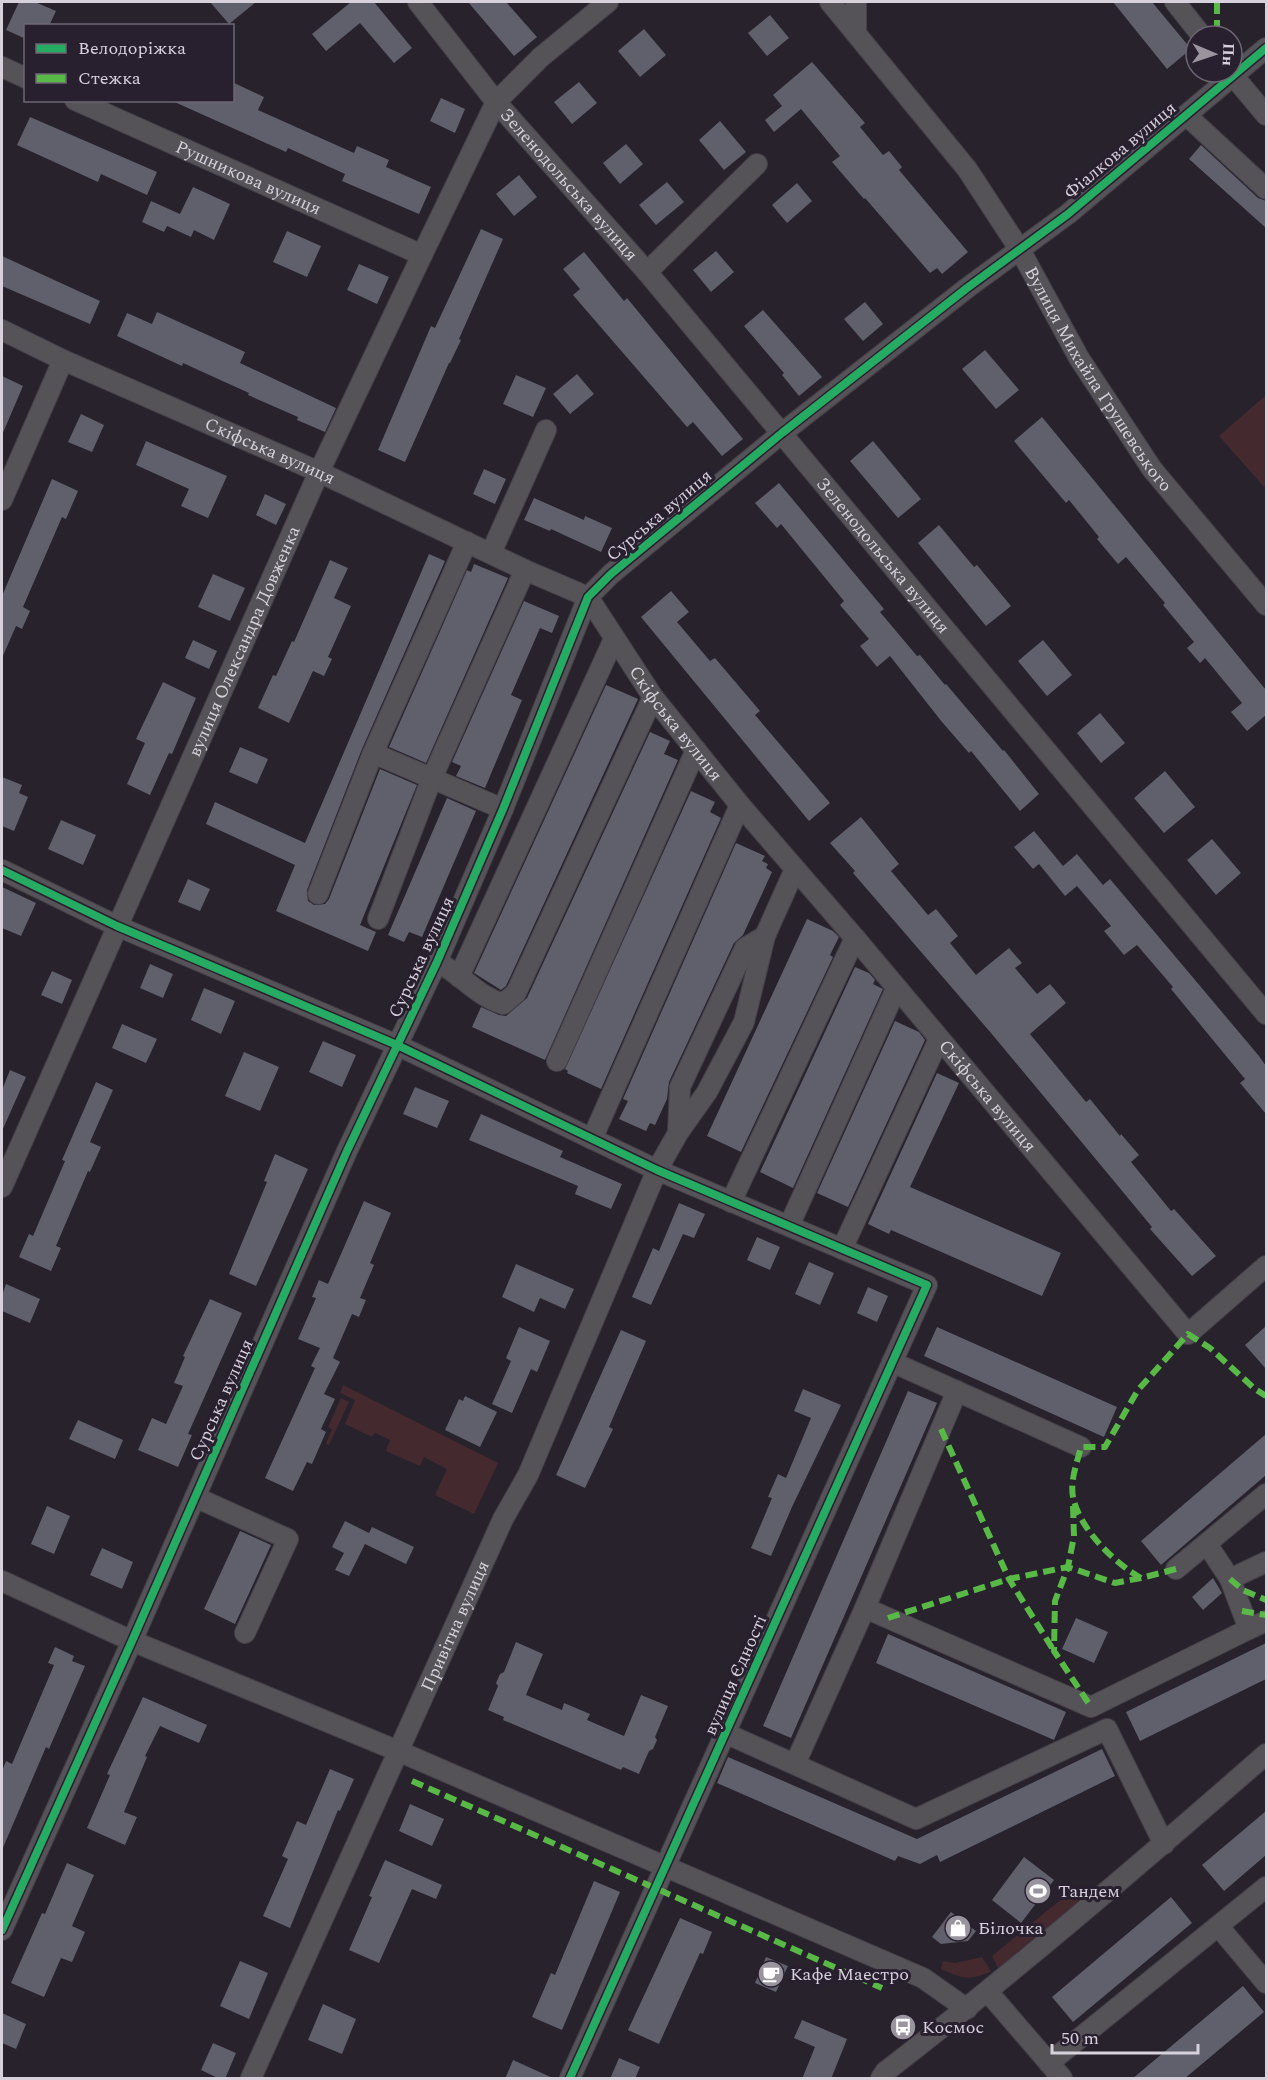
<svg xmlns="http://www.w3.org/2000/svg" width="1268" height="2080" font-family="Spectral,serif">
	<rect width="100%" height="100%" fill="#27222c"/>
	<path fill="#442a2f" d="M1266,395V489L1219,436Z
		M343,1385L498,1463L474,1514L435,1495L447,1469L424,1457L420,1466L386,1451L390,1440L375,1433L372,1437L345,1424L355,1400L340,1393Z
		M341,1398L349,1402L329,1445L326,1444L332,1429L328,1427Z
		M1081,1887L1091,1891L998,1968L992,1956L1075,1888Z
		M982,1957L991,1971C969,1982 962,1978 941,1969L943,1961L955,1963Z"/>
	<path fill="#605f6c" d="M19,2H35L56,11L49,26H26V39L6,30Z
		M210,2H256L229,24Z
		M351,2H374L412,48L394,63L360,23L326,51L312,34Z
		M468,2H506L537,37L514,56Z
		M1113,2H1152L1191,49L1167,69Z
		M770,15L789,38L767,56L748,33Z
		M644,29L666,55L640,77L618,51Z
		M812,62L865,123L860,127L883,155L889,151L902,167L899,170L968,252L942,274L937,268L930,273L865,198L864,199L832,162L840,156L801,109L774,132L765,120L782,106L773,95Z
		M232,82L264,97L258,110L354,153L357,146L389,160L386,167L431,187L419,214L342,181L345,174L288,148L286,152L170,100H232Z
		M579,82L597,103L572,124L554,102Z
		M441,98L465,109L455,133L430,121Z
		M30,117L157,172L147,195L101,174L98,182L17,145Z
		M720,121L746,152L724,170L699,140Z
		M626,144L643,164L620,184L603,163Z
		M1201,145L1258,198L1266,201V228L1189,159Z
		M519,175L537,197L514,216L496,194Z
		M667,182L684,202L656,225L639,205Z
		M797,183L812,201L787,223L772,205Z
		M193,187L230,204L214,240L194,230L191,237L167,226L164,232L142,222L151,201L180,214Z
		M481,229L503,239L459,339L461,340L450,363H449L405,462L378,450L431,326L435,328Z
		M287,231L321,246L307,277L273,262Z
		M716,251L734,272L711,292L693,270Z
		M584,252L624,301L627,298L743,439L722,456L693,422L687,427L573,295L580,289L563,269Z
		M2,256L100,301L90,324L2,286Z
		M359,264L389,277L377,304L347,290Z
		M865,302L883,324L863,341L844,319Z
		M763,310L822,377L799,396L782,375L784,373L744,326Z
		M157,312L245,352L240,363L336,408L325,432L297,420L298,417L248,395L249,393L183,363L182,366L117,336L127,313L152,324Z
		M985,350L1019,390L996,409L962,369Z
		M577,374L594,394L570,414L553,394Z
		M516,375L546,388L533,417L503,404Z
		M2,376L23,386L2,435Z
		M81,414L104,425L92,452L68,442Z
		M1042,417L1266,690V715L1247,731L1231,712L1242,703L1205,658L1200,663L1187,648L1194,642L1163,605L1165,603L1126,557L1118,564L1097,539L1099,537L1069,500L1066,503L1014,441Z
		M146,441L227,476L208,518L181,506L189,489L136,465Z
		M873,441L921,499L898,518L850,461Z
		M484,469L506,479L495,504L473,494Z
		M52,479L78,491L66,519L62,517L23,607L30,611L22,629L16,626L2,658V596Z
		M779,483L884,609L880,612L917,656L920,655L945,685L946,684L1003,751L1004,750L1039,794L1020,811L971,751L969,753L942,722L890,656L877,667L860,646L869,639L840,605L844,601L781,524L777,528L755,503Z
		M265,494L286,504L276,525L256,515Z
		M534,498L584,520L585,516L612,528L601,552L551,529L550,531L524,520Z
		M939,525L974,567L977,565L1011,606L986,626L918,543Z
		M429,554L445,561L362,749L307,890L308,901L314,905L325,904L329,899L380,769L417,785L360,925L376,932L368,951L276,911L295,865L206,824L215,802L305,843Z
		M330,560L348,568L334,598L351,606L328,657L332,659L324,676L313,671L289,723L258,708L273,675L276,676L292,641L294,642Z
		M474,564L508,578L426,763L389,747L467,570L471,572Z
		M213,574L245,588L230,621L198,607Z
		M671,591L689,612L677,622L710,661L715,658L743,691L760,711L755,715L830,803L809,821L641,617Z
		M524,601L559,616L552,633L540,628L511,695L522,700L485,788L456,776L461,766L452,762Z
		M193,640L217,651L209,669L185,658Z
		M1043,640L1072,675L1047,696L1018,661Z
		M163,682L196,698L172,754L169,753L150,795L127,784L145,743L136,739Z
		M606,685L638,699L506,986L501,990L474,973Z
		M1100,713L1125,743L1101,763L1077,733Z
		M650,732L670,741L664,754L678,760L545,1060L472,1027L481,1007L499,1015L506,1016L527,998Z
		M240,747L268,759L257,784L229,772Z
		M1165,771L1195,807L1164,833L1134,798Z
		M2,777L22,785L19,793L28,797L14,831L2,826Z
		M691,791L715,802L710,812L721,818L601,1089L567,1073L568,1071L565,1069Z
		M447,798L476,811L422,937L409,932L404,942L388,935Z
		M861,817L899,864L891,871L928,915L936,909L958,936L950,943L976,975L1009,948L1022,963L1015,968L1037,994L1050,984L1066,1003L1030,1034L1086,1102L1090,1099L1120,1136L1121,1134L1139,1155L1131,1162L1171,1211L1174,1209L1216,1256L1192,1276L1150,1229L1152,1227L991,1033L853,873L855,871L830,843Z
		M61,820L96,835L83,865L48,849Z
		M1034,831L1063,866L1077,854L1103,885L1110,879L1259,1056L1266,1066V1114L1240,1083L1245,1079L1171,989L1173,987L1137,945L1124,955L1104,931L1111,926L1077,886L1065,896L1039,864L1033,869L1014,847Z
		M1212,839L1241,873L1216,895L1187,860Z
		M736,843L765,856L762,861L768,864L766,868L772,872L743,935L734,943L669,1082L667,1099L655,1125L650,1123L646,1131L619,1119L628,1101L623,1099Z
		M188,879L210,889L200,911L178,902Z
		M2,887L36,903L21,936L2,928Z
		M807,919L833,931L839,937L830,955L833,957L741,1152L707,1136Z
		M150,964L173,974L163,998L140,988Z
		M855,967L869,973L875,980L873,984L883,989L793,1188L760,1172Z
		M52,971L72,980L62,1004L41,995Z
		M204,988L235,1001L221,1034L191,1020Z
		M895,1021L919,1032L925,1040L848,1207L817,1193Z
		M122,1024L157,1039L146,1063L112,1048Z
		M323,1041L356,1055L342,1087L309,1072Z
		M244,1052L279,1067L260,1111L225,1096Z
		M10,1070L26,1077L2,1131V1090Z
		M937,1073L959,1083L910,1187L1061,1253L1042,1296L891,1230L889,1234L868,1224Z
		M96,1082L113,1090L90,1142L101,1147L90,1172L88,1171L56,1246L61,1248L51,1271L19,1257L29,1234L33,1236L65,1161L62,1160Z
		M415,1087L449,1101L437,1128L403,1114Z
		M481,1114L563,1151L560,1157L622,1184L611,1209L575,1194L578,1186L469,1140Z
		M275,1154L308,1169L256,1286L229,1274L267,1182L264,1181Z
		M364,1201L391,1213L370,1263L374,1265L360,1298L366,1300L359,1317L352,1314L333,1358L340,1362L324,1394L335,1399L321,1429L326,1432L312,1464L307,1462L293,1491L265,1478L315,1368L311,1366L320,1348L298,1339L316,1298L312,1297L319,1280L328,1284Z
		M679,1203L705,1214L694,1238L683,1234L651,1305L632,1297L653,1248L659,1251Z
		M757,1237L780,1247L770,1270L747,1260Z
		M809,1262L834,1273L820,1305L795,1294Z
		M516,1264L574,1289L565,1309L540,1298L534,1312L502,1297Z
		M6,1284L40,1299L30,1323L2,1311V1295Z
		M868,1287L888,1296L877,1322L857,1313Z
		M210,1299L242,1313L188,1434L192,1435L178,1467L138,1450L152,1418L166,1424L183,1386L174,1383L185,1357L183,1356Z
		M1266,1326V1369L1245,1345Z
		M519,1327L550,1341L537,1372L531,1369L512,1413L492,1404L511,1361L506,1358Z
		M937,1327L1117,1407L1104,1437L924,1356Z
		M621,1330L646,1341L609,1427L613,1429L585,1488L556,1475Z
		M803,1389L841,1405L792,1507L771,1556L751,1548L772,1498L768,1497L778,1474L786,1478L811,1418L794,1411Z
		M908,1391L937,1403L791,1738L763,1726Z
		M465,1396L497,1412L480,1447L445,1430L459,1399L463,1401Z
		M78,1420L123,1440L115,1459L69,1439Z
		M1266,1434V1475L1161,1565L1141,1541Z
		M47,1506L70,1516L54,1554L31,1544Z
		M345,1521L369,1533L372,1527L414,1547L406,1564L365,1544L349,1576L335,1570L344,1553L332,1547Z
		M240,1531L271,1545L235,1624L204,1609Z
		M102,1548L133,1562L122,1589L90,1575Z
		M1213,1578L1222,1593L1203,1610L1192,1597Z
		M1076,1618L1108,1632L1094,1663L1062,1649Z
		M888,1634L1066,1712L1054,1740L876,1663Z
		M516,1642L543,1654L526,1695L562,1710L564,1703L590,1714L587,1720L624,1736L641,1695L668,1706L655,1737L657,1740L653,1749L649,1751L639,1774L623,1767L621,1770L503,1720L504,1717L488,1710L498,1686L496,1683L500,1674L504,1672Z
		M1266,1643V1679L1140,1741L1126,1712Z
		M55,1647L74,1656L72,1661L85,1666L49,1749L46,1747L2,1850V1771L6,1761L12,1764L54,1665L48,1663Z
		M143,1697L207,1725L199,1743L160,1726L145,1756L147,1757L124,1812L137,1817L125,1845L87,1828L110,1775L107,1774Z
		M1102,1749L1115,1776L940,1862L937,1855L920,1864L898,1856L895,1861L717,1783L728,1757L917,1839Z
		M330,1769L354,1779L340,1811L338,1810L290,1928L263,1916L288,1859L282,1856L297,1821L306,1825Z
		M410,1804L444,1819L432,1846L399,1831Z
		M1266,1811V1855L1224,1891L1202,1865Z
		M1024,1857L1054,1880L1021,1923L992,1900Z
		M385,1860L442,1885L436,1899L412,1889L379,1963L349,1950L372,1897L369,1896Z
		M67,1863L94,1875L72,1926L85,1932L72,1962L61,1958L44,1997L11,1983L42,1913L45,1914Z
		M594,1881L620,1892L562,2030L532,2017L551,1973L555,1975Z
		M1171,1897L1192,1923L1073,2022L1052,1997Z
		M951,1912L976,1931L968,1941L941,1944L932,1937Z
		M680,1918L712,1932L703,1954L700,1953L659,2044L628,2030Z
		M766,1957L788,1966L776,1992L755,1983Z
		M240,1961L268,1973L249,2019L220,2006Z
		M1243,1986L1264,2012L1184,2079H1132Z
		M323,2004L356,2019L342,2054L308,2040Z
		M2,2013L26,2024L16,2049L2,2043Z
		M802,2020L847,2039L831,2079H802L815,2047L794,2038Z
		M213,2043L236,2053L225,2079H220L201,2070Z
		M619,2058L640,2067L635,2079H610Z
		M513,2060L555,2079H505Z"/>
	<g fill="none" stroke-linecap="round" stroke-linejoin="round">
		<defs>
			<g id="minor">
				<path id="s1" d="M418,2L496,102L647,272L1266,1014"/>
				<path id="s2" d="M830,2L967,169L1020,250L1079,358L1152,469L1266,605"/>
				<path d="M1175,2L1202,36"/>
				<path d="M856,32V2"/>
				<path d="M2,67L26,78"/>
				<path d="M1230,72L1266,115"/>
				<path id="s3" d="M75,100L422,255"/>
				<path d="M1186,115L1266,189"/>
				<path d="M647,272L757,164"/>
				<path id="s4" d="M2,330L63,360L319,472L525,570L588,597L653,697L740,805L855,938L1188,1334L1266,1266"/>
				<path d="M2,500L63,360"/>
				<path d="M491,553L546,430"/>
				<path d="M373,753L503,809"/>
				<path d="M2,870L117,926L397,1045L657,1170L927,1285L570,2078"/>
				<path d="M318,894L373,753L467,542"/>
				<path d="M378,919L432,778L525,570"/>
				<path d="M437,962C462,974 475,995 503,1004L516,993L653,697"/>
				<path d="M459,977L614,639"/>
				<path d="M557,1061L696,750"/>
				<path d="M678,1132L680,1087L745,948L765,936"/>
				<path d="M592,1139L740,805"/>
				<path id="s5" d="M2,1187L319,472L422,255L496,102L541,57L608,2"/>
				<path d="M731,1202L855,938"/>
				<path d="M789,1226L896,989"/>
				<path d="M842,1249L939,1039"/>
				<path d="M892,1362L1081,1447"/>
				<path d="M195,1497L288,1539L245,1633"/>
				<path d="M1176,1569L1266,1494"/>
				<path d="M1230,1579L1266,1562"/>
				<path d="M2,1581L132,1641L398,1751L923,1978L967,2009"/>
				<path d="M865,1608L1091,1707L1249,1629L1230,1579L1207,1544"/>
				<path d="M1249,1629L1266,1621"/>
				<path d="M725,1733L916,1819L1107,1729L1164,1844"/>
				<path d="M795,1764L865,1608L957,1391"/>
				<path d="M1219,1927L1266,1983"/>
				<path d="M2,1930L132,1641L347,1151L437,962L503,809L588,597L611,574L782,433L967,288L1068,214L1266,48"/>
				<path d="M988,1992L1062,2078"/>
				<path d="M1049,2063L1266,1887"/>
				<path id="s6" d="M251,2078L503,1519L528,1475L657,1170L678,1133L707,1092L744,1022L765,936L795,869"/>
				<path d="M881,2078L885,2072C1016,1971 1142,1863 1266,1754"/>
			</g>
		</defs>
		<use href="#minor" stroke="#443f48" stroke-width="22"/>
		<use href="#minor" stroke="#555258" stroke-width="20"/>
		<path stroke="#58b947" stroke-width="6" stroke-dasharray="12 6" stroke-linecap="butt" d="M1217,2V36
			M941,1429L1009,1579L1054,1651
			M1073,1506L1074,1536L1068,1567L1055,1601L1054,1651L1091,1707
			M1176,1569L1141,1578C1114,1563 1079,1528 1073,1497C1070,1480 1077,1463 1081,1447H1105L1138,1390L1188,1334L1210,1348L1255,1389L1266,1396
			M1230,1579L1243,1590L1266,1600
			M1242,1611L1266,1615
			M888,1618L1009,1579L1068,1567L1115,1583L1141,1578
			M412,1781L882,1988"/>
		<defs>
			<path id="cycleway" d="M2,870L117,926L397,1045L657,1170L927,1285L570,2078
				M2,1930L132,1641L347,1151L437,962L503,809L588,597L611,574L782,433L967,288L1068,214L1266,48"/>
		</defs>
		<use href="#cycleway" stroke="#281f2f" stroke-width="11"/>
		<use href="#cycleway" stroke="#26ab63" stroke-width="8"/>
	</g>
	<defs>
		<symbol id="stadium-disc" viewBox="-11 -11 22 22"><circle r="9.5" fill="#99949e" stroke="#281f2f"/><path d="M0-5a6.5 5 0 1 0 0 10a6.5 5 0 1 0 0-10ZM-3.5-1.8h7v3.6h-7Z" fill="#fff"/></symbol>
		<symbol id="shop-disc" viewBox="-11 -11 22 22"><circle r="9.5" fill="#99949e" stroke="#281f2f"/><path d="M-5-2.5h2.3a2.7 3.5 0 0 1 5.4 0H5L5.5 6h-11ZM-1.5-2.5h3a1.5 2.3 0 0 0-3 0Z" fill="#fff"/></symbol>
		<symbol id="cafe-disc" viewBox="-11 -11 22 22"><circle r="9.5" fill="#99949e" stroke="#281f2f"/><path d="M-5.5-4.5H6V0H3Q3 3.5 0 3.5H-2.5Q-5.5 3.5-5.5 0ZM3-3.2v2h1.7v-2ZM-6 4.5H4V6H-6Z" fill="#fff"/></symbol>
		<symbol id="bus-disc" viewBox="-11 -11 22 22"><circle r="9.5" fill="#99949e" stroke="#281f2f"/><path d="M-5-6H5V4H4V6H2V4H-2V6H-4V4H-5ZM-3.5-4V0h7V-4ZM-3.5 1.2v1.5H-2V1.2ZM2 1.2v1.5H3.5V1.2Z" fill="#fff"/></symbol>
	</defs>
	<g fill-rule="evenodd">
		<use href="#stadium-disc" x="1023" y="1876" width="30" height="30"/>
		<use href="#shop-disc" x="943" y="1913" width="30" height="30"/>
		<use href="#cafe-disc" x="756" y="1959" width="30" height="30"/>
		<use href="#bus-disc" x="888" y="2012" width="30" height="30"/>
	</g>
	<g text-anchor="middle" stroke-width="6" stroke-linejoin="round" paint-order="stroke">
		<g font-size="18" fill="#d7d1dc" stroke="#281f2f">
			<text transform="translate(1120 150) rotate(-40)" y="6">Фіалкова вулиця</text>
			<text dy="6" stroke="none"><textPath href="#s3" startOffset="190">Рушникова вулиця</textPath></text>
			<text dy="6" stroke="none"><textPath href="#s1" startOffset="237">Зеленодольська вулиця</textPath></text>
			<text dy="6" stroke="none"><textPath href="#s2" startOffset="464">Вулиця Михайла Грушевського</textPath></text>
			<text dy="6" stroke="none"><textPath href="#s4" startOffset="294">Скіфська вулиця</textPath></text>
			<text transform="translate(659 515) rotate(-40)" y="6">Сурська вулиця</text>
			<text dy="6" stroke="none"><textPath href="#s1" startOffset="723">Зеленодольська вулиця</textPath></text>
			<text dy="6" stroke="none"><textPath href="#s5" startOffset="597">вулиця Олександра Довженка</textPath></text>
			<text dy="6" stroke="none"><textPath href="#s4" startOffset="798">Скіфська вулиця</textPath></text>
			<text transform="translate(421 957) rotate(-65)" y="6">Сурська вулиця</text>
			<text dy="6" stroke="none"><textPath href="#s4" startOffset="1284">Скіфська вулиця</textPath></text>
			<text transform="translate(221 1400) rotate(-66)" y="6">Сурська вулиця</text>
			<text dy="6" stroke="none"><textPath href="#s6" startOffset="496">Привітна вулиця</textPath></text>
			<text transform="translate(735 1675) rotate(-66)" y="6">вулиця Єдності</text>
		</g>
		<g font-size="18" fill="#d7d1dc" stroke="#281f2f" text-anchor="start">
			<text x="1058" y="1897">Тандем</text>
			<text x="978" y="1934">Білочка</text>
			<text x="790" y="1980">Кафе Маестро</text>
			<text x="922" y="2033">Космос</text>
		</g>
	</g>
	<rect width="1268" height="2080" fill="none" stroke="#d7d1dc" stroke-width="6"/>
	<rect x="24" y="24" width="210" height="78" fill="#281f2f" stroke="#6e6674" stroke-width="1.5"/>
	<rect x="36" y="44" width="30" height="9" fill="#26ab63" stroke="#6e6674" stroke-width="1.5"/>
	<text x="78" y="54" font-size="18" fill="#d7d1dc">Велодоріжка</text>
	<rect x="36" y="74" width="30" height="9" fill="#58b947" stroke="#6e6674" stroke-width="1.5"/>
	<text x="78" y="84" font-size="18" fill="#d7d1dc">Стежка</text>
	<g transform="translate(1214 54) rotate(92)"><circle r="28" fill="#281f2f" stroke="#6e6674" stroke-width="1.5"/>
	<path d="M0-4.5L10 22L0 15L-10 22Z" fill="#99949e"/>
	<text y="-9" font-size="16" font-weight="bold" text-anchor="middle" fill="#d7d1dc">Пн</text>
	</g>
	<path d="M1052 2044v9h146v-9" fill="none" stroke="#d7d1dc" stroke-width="3"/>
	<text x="1061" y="2044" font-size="18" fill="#d7d1dc" stroke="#281f2f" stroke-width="4.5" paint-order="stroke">50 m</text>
</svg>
